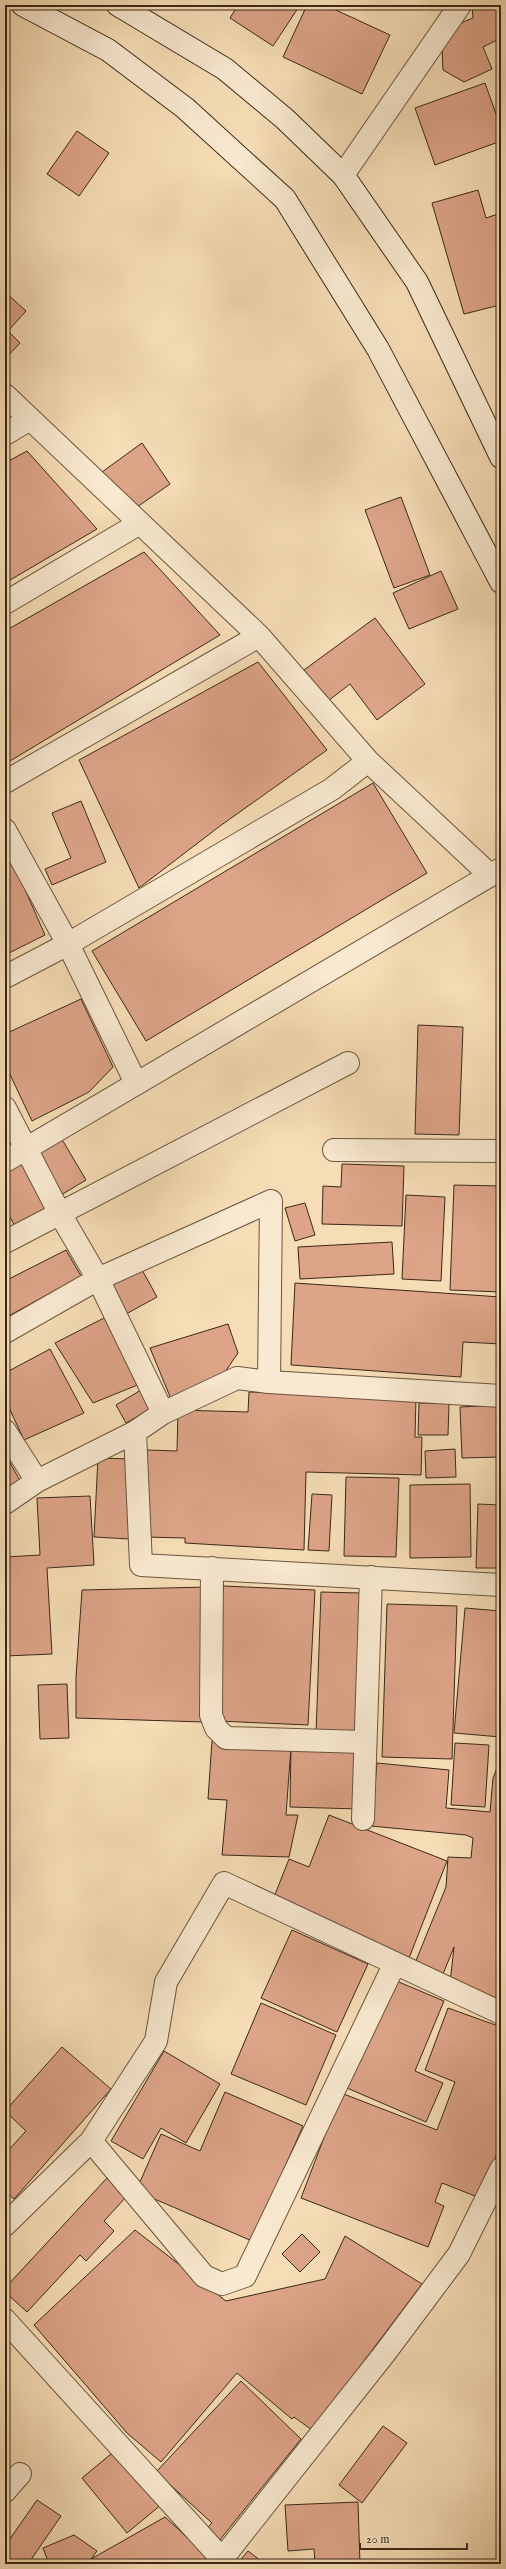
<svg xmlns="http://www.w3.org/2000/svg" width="506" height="2569" font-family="'IM FELL English',serif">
	<rect width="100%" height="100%" fill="#f6ddb6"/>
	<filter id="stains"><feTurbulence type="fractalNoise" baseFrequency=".005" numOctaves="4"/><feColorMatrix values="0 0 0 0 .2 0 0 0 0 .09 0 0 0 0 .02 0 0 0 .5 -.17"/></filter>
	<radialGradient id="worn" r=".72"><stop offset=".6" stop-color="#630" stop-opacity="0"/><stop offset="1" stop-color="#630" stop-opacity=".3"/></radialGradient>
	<path fill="#dda488" stroke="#3b2817" d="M238,5H300L273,46L230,18Z
		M307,5H325L390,35L362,94L283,57Z
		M472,5H501V49L497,40L483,47L492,69L464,82L443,70L442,47L456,25L473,18Z
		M485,83L501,128V141L435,165L415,108Z
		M77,131L109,153L79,196L47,174Z
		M478,190L486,218L501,213V309L500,305L464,314L432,203Z
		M5,292L26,311L8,331L20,343L5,359Z
		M142,443L170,484L130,512L102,472Z
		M27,451L97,529L5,583V463Z
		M401,497L430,575L394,588L365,510Z
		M144,552L220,635L5,764V631Z
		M441,571L458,609L409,629L393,593Z
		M375,618L425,684L377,720L350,684L328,701L304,670Z
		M258,662L327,750L220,826L139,888L79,760Z
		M373,783L427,873L146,1041L92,951Z
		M81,801L106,862L52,885L45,869L71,858L52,813Z
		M9,853L45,935L5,955V854Z
		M81,999L113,1067L89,1092L32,1121L5,1064V1034Z
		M418,1025L463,1027L459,1135L415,1134Z
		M60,1136L86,1180L61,1195L35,1152Z
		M24,1161L50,1207L15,1226L7,1212L5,1213V1172Z
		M342,1164L404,1166L402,1226L322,1224L323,1186L341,1187Z
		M454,1185L501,1186V1292L450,1290Z
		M406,1195L445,1197L441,1281L402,1279Z
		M305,1203L315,1235L295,1241L285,1208Z
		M392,1242L394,1274L300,1279L298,1247Z
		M66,1250L81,1276L5,1318V1281Z
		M141,1268L157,1297L126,1314L110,1284Z
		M295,1283L501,1297V1344L463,1342L461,1377L291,1365Z
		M106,1317L140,1384L93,1403L55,1343Z
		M228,1324L238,1353L225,1372L171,1399L150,1348Z
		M50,1349L84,1413L24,1440L5,1399V1373Z
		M141,1390L152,1408L126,1423L116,1405Z
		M249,1392L416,1397L415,1437H422L421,1475L306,1472L304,1550L185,1543V1538L145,1537L147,1450L177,1451L178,1410L248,1412Z
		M419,1403H449L448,1435H418Z
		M501,1405V1457L462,1458L460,1407Z
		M455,1449L456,1477L426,1478L425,1451Z
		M5,1454L22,1484L5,1493Z
		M98,1458L132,1459L130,1539L94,1537Z
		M346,1477L399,1478L396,1557L344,1556Z
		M470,1484L471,1557L410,1558V1485Z
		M312,1494L332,1495L329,1551L308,1550Z
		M90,1496L94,1565L47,1568L52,1654L5,1656V1557L40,1555L37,1498Z
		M478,1504L501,1505V1568H476Z
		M223,1586L315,1590L308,1725L218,1721Z
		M208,1587L204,1722L76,1718V1677L82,1590Z
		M321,1592L360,1593L355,1736L316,1734Z
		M387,1604L457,1606L452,1759L382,1757Z
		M465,1608L501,1611V1737L454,1733Z
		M67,1684L69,1738L40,1739L38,1685Z
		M212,1741L291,1747L286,1815H298L289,1857L222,1855L227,1800L208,1799Z
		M455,1743L489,1745L485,1807L451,1805Z
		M291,1745L360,1746L359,1809L290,1807Z
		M501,1758V2003L450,1983L454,1947L443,1974L415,1963L446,1887L448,1857L471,1858L473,1838L466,1835L371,1826L377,1763L449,1770L446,1808L490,1812L493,1778Z
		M329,1815L447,1861L409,1958L272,1902L289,1859L309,1867Z
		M292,1930L368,1964L337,2032L261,1998Z
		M394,1980L444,2001L415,2071L443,2083L426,2122L347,2088Z
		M261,2003L336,2035L306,2105L231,2074Z
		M448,2008L501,2027V2143L480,2198L442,2183L435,2202L444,2206L428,2247L301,2198L341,2093L437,2130L455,2082L425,2070Z
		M62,2047L111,2089L14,2199L5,2191V2154L26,2131L5,2111Z
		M164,2051L220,2084L186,2143L161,2128L143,2159L111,2141Z
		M225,2092L303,2126L252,2241L136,2191L161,2134L200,2151Z
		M107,2178L127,2196L104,2221L114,2231L86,2261L80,2255L27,2312L5,2292V2288Z
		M135,2230L226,2301L325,2279L345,2236L422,2284L312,2430L294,2417L292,2419L237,2373L161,2462L127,2433L34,2325Z
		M302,2234L320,2252L300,2272L282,2254Z
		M241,2381L301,2439L219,2541L205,2530L212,2523L156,2472Z
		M383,2426L407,2443L362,2503L339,2485Z
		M117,2449L162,2504L127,2533L82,2478Z
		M37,2500L61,2516L28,2564H5V2546Z
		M358,2502L360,2564H315L314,2549L288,2551L285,2505Z
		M165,2517L213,2561L210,2564H49L43,2548L74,2535L97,2551L91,2559Z
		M248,2551L265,2564H237Z"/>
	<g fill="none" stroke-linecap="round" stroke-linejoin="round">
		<defs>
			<path id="street" d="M343,175L460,5
				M5,395L259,636L368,761L490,875
				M5,434L30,419
				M5,603L140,523
				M5,782L259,636
				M5,830L68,944L5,977
				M136,1083L68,944L332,789L368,761
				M5,1108L59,1212L98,1279L163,1413
				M334,1150L501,1151
				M5,1161L501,869
				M5,1242L348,1063
				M5,1332L98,1279L271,1201L269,1382
				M5,1431L37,1481
				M135,1432L141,1565L501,1585
				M5,1503L37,1481L135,1432L163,1413L237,1378L269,1382L501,1396
				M212,1568L211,1715L216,1728L226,1738L364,1742
				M363,1819L371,1577
				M91,2141L204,2276L222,2284L245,2276L394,1965
				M5,2225L91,2141L156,2041L166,1982L224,1883L501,2013
				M5,2320L222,2559
				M5,2491L20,2474
				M218,2564L385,2353L459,2254L501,2169"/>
			<path id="secondary" d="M23,5L108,50L185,108L285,199L378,349L501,582
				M118,5L225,69L285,119L343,175L417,282L501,457"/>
		</defs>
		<use href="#street" stroke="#6a553f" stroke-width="24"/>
		<use href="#secondary" stroke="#3b2817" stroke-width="24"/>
		<use href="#street" stroke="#f9e9d0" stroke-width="22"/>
		<use href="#secondary" stroke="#f9e9d0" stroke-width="22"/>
	</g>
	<rect width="506" height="2569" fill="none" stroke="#f6ddb6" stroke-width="20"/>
	<rect x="6" y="6" width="494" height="2557" fill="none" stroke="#3b2817" stroke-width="2"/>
	<rect x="10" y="10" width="486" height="2549" fill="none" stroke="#3b2817"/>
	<path d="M360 2543v6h107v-6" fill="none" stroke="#3b2817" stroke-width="2"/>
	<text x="366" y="2543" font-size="12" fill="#3b2817" stroke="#f9e9d0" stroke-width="3" paint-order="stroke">20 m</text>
	<rect width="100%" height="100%" filter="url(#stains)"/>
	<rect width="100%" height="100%" fill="url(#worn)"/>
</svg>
